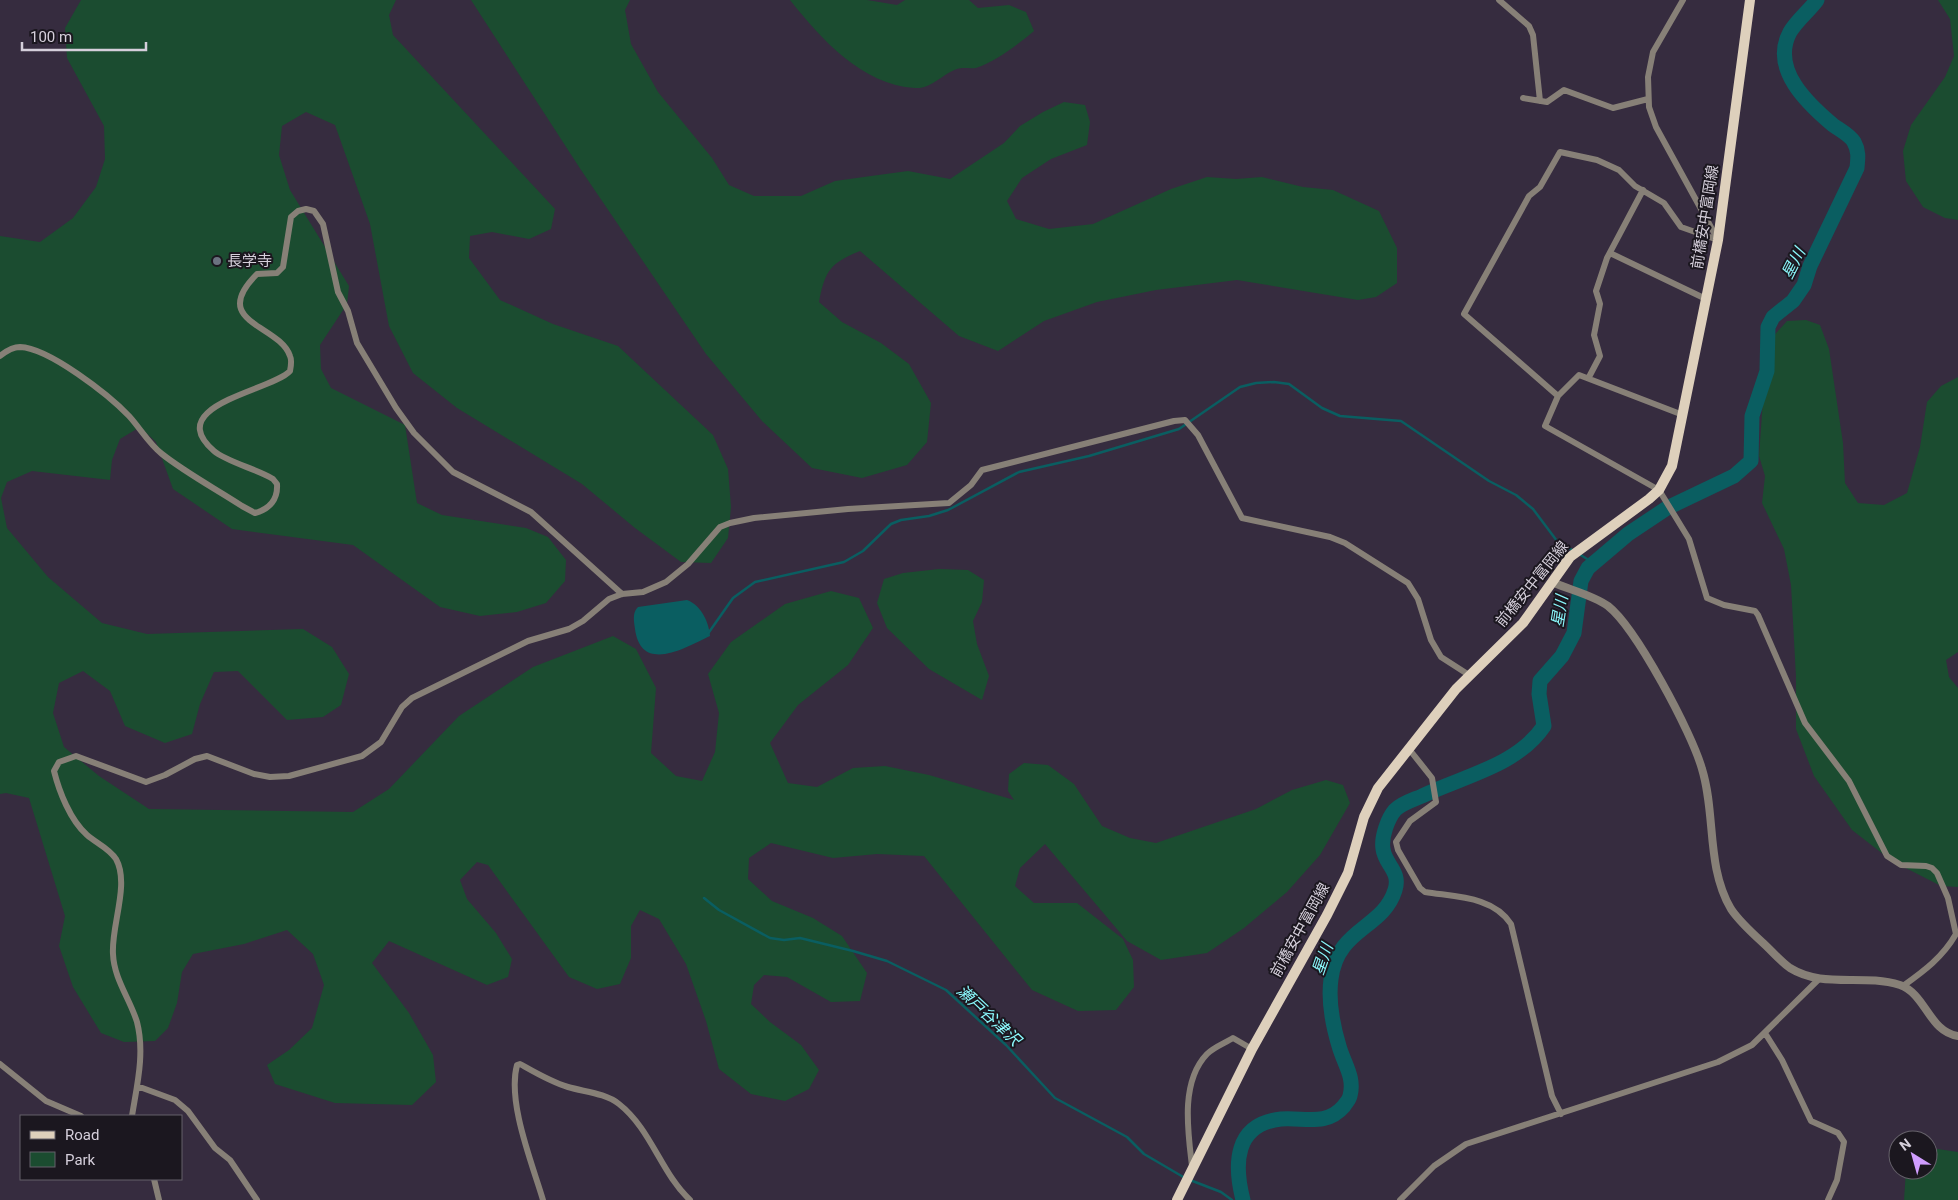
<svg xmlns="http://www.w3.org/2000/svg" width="1958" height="1200" font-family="Roboto,'Noto Sans JP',sans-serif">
	<rect width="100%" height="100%" fill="#362c3f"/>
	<path fill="#1b4c30" d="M81,0H396L389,15L393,35L555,209L551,229L529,239L492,232L470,236L469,258L500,300L553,324L618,346L713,435L728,469L731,507L728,538L711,563L681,562L635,528L582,484L457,408L413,373L389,326L370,224L335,125L306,112L282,126L279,155L290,190L349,286L347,304L320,345L321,369L331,388L405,425L417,503L442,515L526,528L548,537L566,560L565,581L546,603L517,612L480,616L440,607L353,545L232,529L173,489L156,442L140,427L120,439L112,460L110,480L32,471L7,482L1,498L7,528L48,577L102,623L147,634L303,629L332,647L349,674L341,705L323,717L287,720L238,671L214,672L200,704L192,734L165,743L125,726L110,691L83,671L59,683L53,713L64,747L99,776L149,809L353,812L389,789L459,716L533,667L613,636L636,649L656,688L651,753L676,776L702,781L715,752L719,713L708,674L731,642L785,604L831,591L859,598L873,628L848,665L798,705L770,743L788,783L817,787L853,768L885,766L929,775L1014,800L1008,791L1009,774L1024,763L1048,765L1074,784L1102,826L1130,838L1156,843L1256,809L1292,790L1326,780L1343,785L1350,803L1320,855L1287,892L1244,928L1207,953L1161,960L1127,941L1045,844L1020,868L1015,886L1034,903H1077L1123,939L1133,960L1134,987L1116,1010L1078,1011L1032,990L924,856L877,854L833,858L771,843L749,858L748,879L772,901L813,918L842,936L867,973L860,1001L831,1002L787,977L764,975L754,985L751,1004L770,1022L801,1045L819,1070L809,1089L785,1101L751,1094L719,1069L706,1021L686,964L659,919L640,910L631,926V958L620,984L597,989L569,977L488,865L477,862L460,880L467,899L496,933L512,959L508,977L487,985L389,941L372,963L409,1013L433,1055L436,1082L412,1105L335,1103L275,1084L267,1065L289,1050L312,1028L324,985L313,954L287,930L244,944L193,954L182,972L177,1003L168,1028L155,1041L124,1042L101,1033L73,987L59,946L65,916L29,798L6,793L0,794V236L40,242L73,218L96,187L105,159L104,126L67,58L65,28Z
		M471,0H630L625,10L631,44L658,92L712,158L729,185L754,196H801L835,181L871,176L908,171L950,179L1004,143L1020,126L1043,112L1064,102L1085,105L1090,122L1087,145L1051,159L1022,178L1007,201L1016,219L1049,229L1093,224L1171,189L1207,177L1236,179L1262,177L1303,187L1333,190L1379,211L1397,248V283L1376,297L1358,300L1237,280L1156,290L1097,302L1044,321L998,351L959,336L860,251C830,263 825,271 819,302L842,322L881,343L909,364L931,403L927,442L907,465L862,478L812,468L762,421L706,354L581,170Z
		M790,0H867L897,5L905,0H969L978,8L1009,5L1026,12L1034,31C1017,45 997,61 976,68C970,69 963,67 957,69C942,74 932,89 915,88C862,85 821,39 790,0Z
		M1938,0H1958V220L1945,218L1923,207L1906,181L1903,151L1911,125L1945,77L1954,56L1950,19Z
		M1806,320L1820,325L1829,349L1843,443L1845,483L1858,503L1884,505L1907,493L1920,447L1927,402L1941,386L1958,377V652L1946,660L1949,677L1958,688V887L1941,886L1892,861L1852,830L1814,776L1796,729V677L1791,585L1784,549L1762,503L1765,476L1759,456L1767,343L1787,321Z
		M939,569L968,570L984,580L982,602L973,621L977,644L989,676L982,700L929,669L887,628L877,603L884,579L903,573Z
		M1938,1149L1958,1152V1200H1904L1906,1170H1928V1152Z"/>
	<path fill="#0a5e61" d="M687,600C701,605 709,622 710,636C685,648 641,674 635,629C634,621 632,613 638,607Z"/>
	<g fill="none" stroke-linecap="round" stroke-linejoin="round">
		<path stroke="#0a5e61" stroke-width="2.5" d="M1579,554L1592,562
			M707,635L733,598L755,582L844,562L863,551L891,524L901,520L929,516L948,510L1019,472L1089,456L1179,429L1240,387L1256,383L1274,382L1289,384L1322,408L1340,416L1401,421L1489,481L1516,495L1533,509L1557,541L1574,551
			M704,898L719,910L770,938L784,940L800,938L853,951L887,961L946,990L1006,1045L1055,1098L1127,1137L1144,1154L1185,1178
			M1190,1180L1221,1192L1232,1200"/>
		<path stroke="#0a5e61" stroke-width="15" d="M1243,1200C1234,1165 1234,1124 1281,1119C1304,1117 1326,1127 1344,1106C1346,1103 1349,1100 1350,1096C1355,1077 1344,1064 1339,1046C1333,1026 1328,1001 1331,979C1337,928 1383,929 1395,890C1401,871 1385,865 1383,849C1381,837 1388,818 1395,810C1402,803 1413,800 1422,796C1463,776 1517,766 1544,726L1539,694L1540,681L1562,656L1574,633L1581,581L1588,568L1628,534L1667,508L1734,476L1751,461L1752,416L1767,371L1768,327L1773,317L1793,301L1804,285L1810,266L1857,168C1858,158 1859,151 1854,142C1850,135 1840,130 1833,125C1808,104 1770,69 1790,32C1797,20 1809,11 1817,0"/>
		<path stroke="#878077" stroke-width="6" d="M1499,0L1529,26L1533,35L1540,101
			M1523,98L1547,102L1564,90L1613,108L1648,99
			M1610,253L1706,299
			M0,356C5,352 13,347 20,347C49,348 109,395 129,416C140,428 149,444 162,454C186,473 216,489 242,506L255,513C270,509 278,499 277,484L273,479C257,469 227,462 214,451C161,405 272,391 290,371C291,366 292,360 290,356C279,324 208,323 257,274L277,273L283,267L291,217L298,211L306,209L314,211L323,224L338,292L348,311L357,343L396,408L414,433L453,472L531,512L622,594
			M1589,377L1600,356L1594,335L1600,304L1596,291L1607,258L1643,190
			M1558,396L1464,314L1529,196L1540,187L1560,152L1597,160L1619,170L1635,186L1664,203L1681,227L1718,240L1656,127L1649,107L1648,77L1653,52L1683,0
			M1683,415L1579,375L1558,396L1545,426L1659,490L1689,539L1707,598L1724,605L1755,611L1758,615L1805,723L1849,781L1887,856L1901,865L1926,866L1932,868L1937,873L1948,898L1956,934C1943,957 1924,971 1903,986
			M1409,749L1432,778L1436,802L1410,821L1396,842L1398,850L1420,888L1425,892C1455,897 1493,896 1511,924L1552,1096L1561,1114
			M1765,1033L1782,1060L1811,1121L1838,1133L1844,1142L1837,1180L1828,1200
			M0,1064L46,1101L81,1116
			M137,1086L175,1100L188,1111L215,1148L230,1160L257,1200
			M132,1116C137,1085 145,1053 137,1022C130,999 114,979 113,954C111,926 130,884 116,859C109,848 96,843 87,835C70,820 59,791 54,771L59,762L76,756L146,782L165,775L195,759L207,756L254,774L270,777L289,776L362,756L381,742L402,707L412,698L528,641L569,629L583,621L609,599L622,594L643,592L666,582L688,564L720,527L730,523L754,518L848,509L949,503L971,485L982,470L1174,421L1185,420L1198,435L1242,518L1330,537L1345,543L1408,583L1418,599L1431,640L1441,657L1469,675
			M1192,1166C1188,1132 1180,1082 1207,1054C1214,1047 1225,1043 1233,1038L1252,1049
			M154,1179L159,1200
			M543,1200C532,1163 507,1102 517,1065L520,1064C536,1073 551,1082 568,1087C585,1092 605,1093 619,1104C651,1129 661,1173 690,1200
			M1400,1200L1434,1166L1466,1144L1718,1062L1752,1045L1819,979"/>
		<path stroke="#878077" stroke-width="8" d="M1552,582C1570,590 1593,595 1608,606C1636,628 1692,733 1702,769C1716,814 1706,867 1731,909C1739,921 1751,932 1762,942C1771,950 1780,961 1790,968C1824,989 1862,973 1900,985C1926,994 1929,1032 1958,1036"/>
		<path stroke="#ded0bc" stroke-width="10" d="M1177,1200L1252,1049L1327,915L1348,873L1364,817L1378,788L1456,689L1523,623L1570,557L1649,499L1659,490L1672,466L1718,240L1750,0"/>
	</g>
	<circle fill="#6b7280" stroke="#1b171f" stroke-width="2" cx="217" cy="261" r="5"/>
	<g text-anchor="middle" stroke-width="4" stroke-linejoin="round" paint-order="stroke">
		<g font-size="15" fill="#d5cfdb" stroke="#1b171f">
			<text transform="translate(1705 217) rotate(-81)" y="5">前橋安中富岡線</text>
			<text transform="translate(1532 584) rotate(-51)" y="5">前橋安中富岡線</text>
			<text transform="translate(1300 930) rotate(-61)" y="5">前橋安中富岡線</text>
		</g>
		<g font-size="15" fill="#d5cfdb" stroke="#1b171f" text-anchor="start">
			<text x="227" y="266">長学寺</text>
		</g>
		<g font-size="16" font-style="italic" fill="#8bf9fd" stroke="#1b171f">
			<text transform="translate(1793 263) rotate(-63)" y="6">星川</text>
			<text transform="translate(1559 611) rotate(-81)" y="6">星川</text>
			<text transform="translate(1322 959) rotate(-71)" y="6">星川</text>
			<text transform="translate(989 1015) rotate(43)" y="6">瀬戸谷津沢</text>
		</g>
	</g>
	<rect x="20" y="1115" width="162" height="65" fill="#1b171f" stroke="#65616a"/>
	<rect x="30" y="1131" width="25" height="8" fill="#ded0bc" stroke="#65616a"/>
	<text x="65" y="1140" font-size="15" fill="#d5cfdb">Road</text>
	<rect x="30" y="1152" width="25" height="15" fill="#1b4c30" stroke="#65616a"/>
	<text x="65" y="1165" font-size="15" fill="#d5cfdb">Park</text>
	<g transform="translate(1913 1155) rotate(323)"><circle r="24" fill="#1b171f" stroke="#65616a"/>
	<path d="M0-4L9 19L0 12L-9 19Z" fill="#d09dff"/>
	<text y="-8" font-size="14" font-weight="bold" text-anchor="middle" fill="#d5cfdb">N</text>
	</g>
	<path d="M22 42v8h124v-8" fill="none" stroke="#d5cfdb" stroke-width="2.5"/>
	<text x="30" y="42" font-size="15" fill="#d5cfdb" stroke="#1b171f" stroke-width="4" paint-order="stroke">100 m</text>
</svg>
